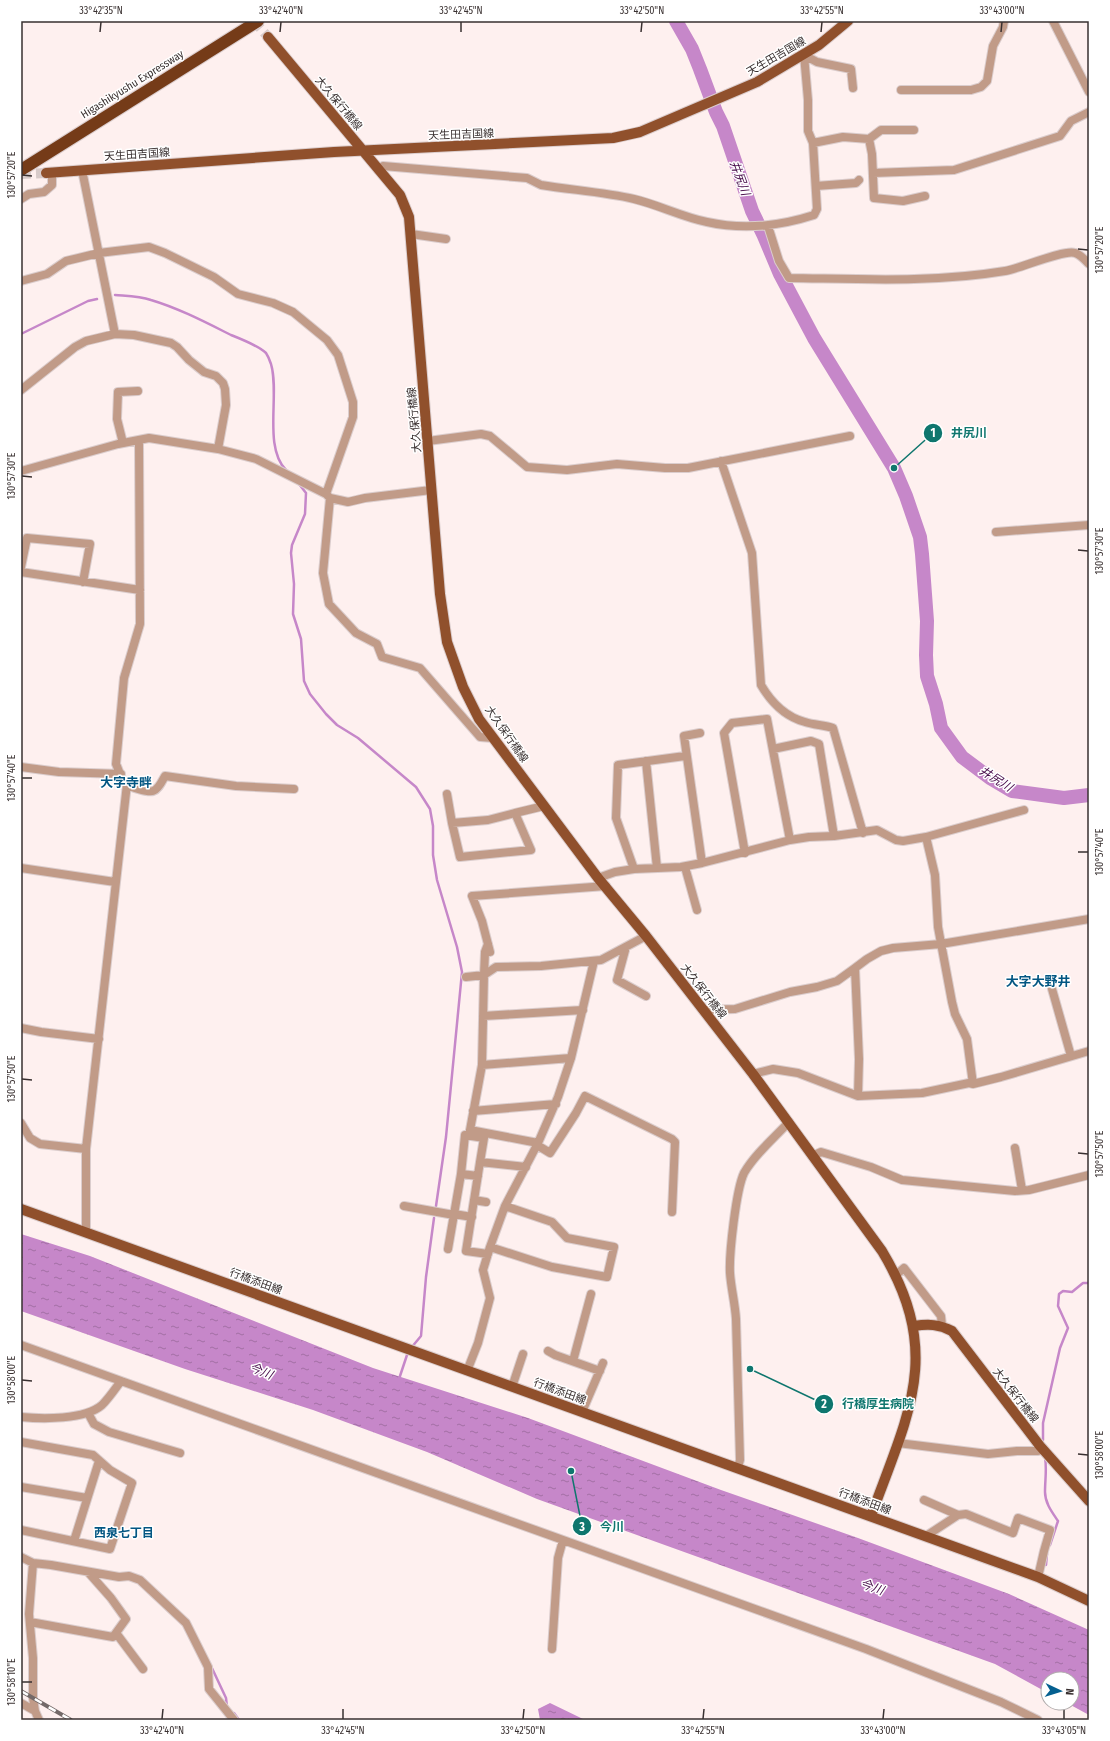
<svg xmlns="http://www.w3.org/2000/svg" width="1110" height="1741" font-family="'Fira Sans Condensed','Noto Sans JP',sans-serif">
	<defs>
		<pattern id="water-ripples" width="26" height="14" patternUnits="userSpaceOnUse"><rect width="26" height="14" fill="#c687c9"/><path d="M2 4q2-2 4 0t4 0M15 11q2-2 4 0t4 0" fill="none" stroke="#a26fa4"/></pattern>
	</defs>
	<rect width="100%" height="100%" fill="#fef0ef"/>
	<path fill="url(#water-ripples)" d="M21,1234L90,1256L373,1368L528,1418L721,1490L858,1538L1009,1594L1089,1630V1715L1067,1703H1072V1679H1048V1693L995,1664L537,1499L427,1452L313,1410L185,1369L21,1311Z
		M550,1703L583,1719L584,1720H540L538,1709Z"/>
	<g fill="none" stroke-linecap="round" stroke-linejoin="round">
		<path stroke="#c687c9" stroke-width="2.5" d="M115,295C126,296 139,296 151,300C178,308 205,322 231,335C241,339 259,346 266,353C268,356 270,361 271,364C280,394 263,447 286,470
			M21,334L88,301L97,299
			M299,484L306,493L305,514L292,545L291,553L294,584L293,614L301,639L304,681L310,694L326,714L337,725L358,738L416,787L430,809L433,826V855L437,880L457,947L462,972L446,1137L436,1206
			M411,1348L421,1336L426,1277L434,1218
			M399,1379L408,1352
			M1043,1440V1423L1060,1348L1068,1328L1058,1306L1059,1294L1063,1291L1072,1292L1083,1283H1089
			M1045,1457C1047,1469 1045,1480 1045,1492C1045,1503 1052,1512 1058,1521L1050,1545
			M1046,1565L1047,1554
			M211,1666L226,1698L227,1707
			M234,1713L239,1720"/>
		<path stroke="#c687c9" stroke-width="14" d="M676,21L692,49L700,69L716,112L723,126L752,211L764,236L780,274L814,338L894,468L906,496L920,537L922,554L927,621L926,655L927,676L936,704L941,728L962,757L990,778L1012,791L1064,798L1089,795"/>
		<path stroke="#d7cac9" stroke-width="10" stroke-dasharray="10 5" stroke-linecap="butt" d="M254,21L268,37
			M21,174L46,173"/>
		<defs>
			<path id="minor" d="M1053,21L1089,92
				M804,55L817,62L851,69L853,88
				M901,90H971L981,87L987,81L993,46L1003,27L1004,21
				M869,139L881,130H914
				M813,143L843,137L869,139L872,154L874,198L903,201L925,196
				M82,170L115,334
				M378,170L383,166L527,178L541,185C571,190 604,192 634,199C659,205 682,217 707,222C743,230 780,226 814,215L817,209L813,143L808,131V100L804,55
				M873,173L954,170L1060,136L1071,121L1089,112
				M816,186L856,183L859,180
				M21,199L29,194L44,192L52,185V172
				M768,226L779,261L789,278C861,279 933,283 1005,271C1019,269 1064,249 1075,253C1080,254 1085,260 1089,264
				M411,234L446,239
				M21,281L47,274L66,261L99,253L149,247L165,253L214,277L238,294L273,303L293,312L327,340L338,355L353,402V417L326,494
				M21,390L75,347L86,341L115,334L134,335L171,343L177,347L189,360L204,372L216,376L223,383L225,389L226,405L218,449
				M139,441L140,624L124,678L116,764C119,770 121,780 126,784C130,787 149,793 153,791C159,789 162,781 165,776L236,786L294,789
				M428,441L481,434L490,436L527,467L567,470L617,464L665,468H688L850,436
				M123,443L117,419L118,392L138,391
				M721,461L752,553L761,685C771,702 786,717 805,722C814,725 824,725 833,728L863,833
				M21,471L118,444L149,438L218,449L256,459L326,494L330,498L348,502L365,498L431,490
				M330,498L323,573L329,604L356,633L377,644L382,657L420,668L480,737L493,738
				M996,532L1089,525
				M21,567L27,538L90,544L83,582
				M21,572L140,590
				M700,733L684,736L702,863
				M773,749L811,741L819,744L834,836
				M646,761L657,868
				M21,767L59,772L121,774
				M447,794L452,823
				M515,813L488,820L452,823L460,857L531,850L515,813L544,806
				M926,837L935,875L938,927L952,1002L955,1014L967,1039L973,1084
				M745,853L724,733L732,723L767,719L790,840
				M685,867L697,910
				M21,868L115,882
				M634,869L616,818L618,765L685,756
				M598,878L615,872L634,869L681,867L702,863L790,840L809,837L834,836L877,830L896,840L903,841L926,837L1024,810
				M626,947L617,980L646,996
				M490,952L482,921L472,896L606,886
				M466,977L484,975L485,952L488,944
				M1052,989L1071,1056
				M704,1010L735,1009L790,992L817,987L837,981L855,968
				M483,1016L583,1010
				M21,1028L41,1032L99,1039
				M482,1065L571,1058
				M753,1074L773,1069L798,1073L858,1096L922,1093L969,1083L973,1084L1001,1077L1089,1051
				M858,1096L859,1059L855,968L867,959L881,951L893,948L941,944L1089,919
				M473,1111L556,1104
				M21,1123L30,1138L40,1144L86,1149
				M538,1143L470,1130L482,1065L484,975L496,967L541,966L601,960L646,936
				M537,1145L550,1153L576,1113L585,1096L672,1139L675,1142L672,1212
				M1015,1148L1022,1190
				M812,1156L821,1152L871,1167L902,1180L1015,1191L1029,1190L1089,1175
				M478,1176L461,1174L465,1135L484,1138L480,1162
				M474,1200L486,1202
				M404,1206L454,1215
				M454,1214L472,1217
				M86,1232V1149L127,784
				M490,1247L552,1267L607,1277L614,1247L567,1238L552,1222L505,1206
				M448,1249L461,1174
				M488,1254L466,1251L480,1162L526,1167
				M896,1275L904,1268L941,1316L942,1326
				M21,1345L866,1649L1001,1702L1038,1720
				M548,1351L555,1355L600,1371
				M573,1361L591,1294
				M467,1371L478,1343L490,1298L483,1270L490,1247L505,1206L538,1143L558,1097L571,1058L594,961
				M512,1387L523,1354
				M582,1412L603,1363
				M88,1413L94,1424L109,1432L180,1453
				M21,1417C42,1419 85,1420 102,1405C109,1398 115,1389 121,1381
				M21,1442L93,1455L110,1470L132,1483L110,1549L21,1530
				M898,1443L988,1454L1017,1451H1038L1040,1446
				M738,1467L740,1460L736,1319C735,1303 731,1288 730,1273C729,1254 736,1190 744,1173C755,1154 774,1138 789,1122
				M21,1487L87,1498
				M924,1500L958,1515
				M926,1536L958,1515L966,1514L1013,1533L1018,1518L1050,1530L1044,1551L1038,1577
				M74,1541L99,1461
				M21,1557L33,1563L51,1565L119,1577L129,1576L140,1580L186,1623L208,1667L209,1689L234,1720
				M33,1563L29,1614L33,1658V1698L35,1711L39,1720
				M30,1622L113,1637L126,1619L111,1598L88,1572
				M116,1633L143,1669
				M552,1649L558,1558L563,1540
				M21,1703L35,1711"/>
			<path id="major" d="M268,37L400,195L409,217L440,594L447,642L463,687L479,719L598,878L646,936L753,1074L882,1251C944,1354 908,1414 871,1516
				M46,173L334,152L613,138L640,132L757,82L819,45L848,21
				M21,1209L1038,1577L1089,1601
				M914,1326C928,1324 939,1324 952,1331L1040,1446L1089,1501"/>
			<path id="highway" d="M21,170L258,21"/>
		</defs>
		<use href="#minor" stroke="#dbcdcd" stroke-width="10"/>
		<use href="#major" stroke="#dbcdcd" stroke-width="12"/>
		<use href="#highway" stroke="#dbcdcd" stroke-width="14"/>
		<use href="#minor" stroke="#c19b88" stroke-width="8"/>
		<use href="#major" stroke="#90502c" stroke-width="10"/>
		<use href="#highway" stroke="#753b18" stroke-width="12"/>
		<defs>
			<path id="rail" d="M21,1691L71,1720"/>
		</defs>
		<use href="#rail" stroke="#736968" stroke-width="4"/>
		<use href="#rail" stroke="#fff" stroke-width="2.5" stroke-dasharray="8" stroke-linecap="butt"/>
	</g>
	<path fill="none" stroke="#393030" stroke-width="1.5" d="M100,32L101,22M280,32L281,22M461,32V22M641,32L642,22M821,32L822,22M1001,32L1002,22M22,175L32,176M1078,249L1088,250M22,476L32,477M1078,550L1088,551M22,778H32M1078,852H1088M22,1079L32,1080M1078,1153L1088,1154M22,1380L32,1381M1078,1454L1088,1455M22,1682H32M162,1719L163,1709M343,1719V1709M523,1719L524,1709M703,1719L704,1709M883,1719L884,1709M1064,1719V1709"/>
	<g text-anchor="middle" stroke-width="3" stroke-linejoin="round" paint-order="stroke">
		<g font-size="11" fill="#393030" stroke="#fff">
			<text transform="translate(776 56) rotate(-30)" y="4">天生田吉国線</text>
			<text transform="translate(132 84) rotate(-32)" y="4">Higashikyushu Expressway</text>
			<text transform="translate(339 103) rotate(50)" y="4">大久保行橋線</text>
			<text transform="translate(461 134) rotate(-2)" y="4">天生田吉国線</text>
			<text transform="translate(137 154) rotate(-4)" y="4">天生田吉国線</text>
			<text transform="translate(414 420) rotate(-95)" y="4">大久保行橋線</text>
			<text transform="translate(507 734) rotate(55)" y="4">大久保行橋線</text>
			<text transform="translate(704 991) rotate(52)" y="4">大久保行橋線</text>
			<text transform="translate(256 1281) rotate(20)" y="4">行橋添田線</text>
			<text transform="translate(560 1391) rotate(20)" y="4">行橋添田線</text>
			<text transform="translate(1016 1395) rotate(52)" y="4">大久保行橋線</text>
			<text transform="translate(865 1501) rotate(20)" y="4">行橋添田線</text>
		</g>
		<g font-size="12" font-style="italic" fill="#440948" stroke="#fff">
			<text transform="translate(740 178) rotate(70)" y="4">井尻川</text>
			<text transform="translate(996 779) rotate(32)" y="4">井尻川</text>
			<text transform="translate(261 1371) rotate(22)" y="4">今川</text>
			<text transform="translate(872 1587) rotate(20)" y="4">今川</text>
		</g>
		<g font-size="12" font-weight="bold" fill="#035682" stroke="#fff">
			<text x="124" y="1537">西泉七丁目</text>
		</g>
		<g font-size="13" font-weight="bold" fill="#035682" stroke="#fff">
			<text x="126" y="787">大字寺畔</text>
			<text x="1038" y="986">大字大野井</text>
		</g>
	</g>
	<path fill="none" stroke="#0f766e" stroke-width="1.5" d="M894 468L933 433M750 1369L824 1404M571 1471L582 1526"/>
	<g fill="#0f766e" stroke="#fff" stroke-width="1.5">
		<circle cx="894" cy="468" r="4"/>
		<circle cx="750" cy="1369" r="4"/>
		<circle cx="571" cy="1471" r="4"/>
		<circle cx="933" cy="433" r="10"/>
		<circle cx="824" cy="1404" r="10"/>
		<circle cx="582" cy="1526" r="10"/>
	</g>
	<g font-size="12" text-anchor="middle" font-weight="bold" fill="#fff">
		<text x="933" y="437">1</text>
		<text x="824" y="1408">2</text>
		<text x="582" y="1531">3</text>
	</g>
	<g font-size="12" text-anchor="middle" font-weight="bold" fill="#0f766e" stroke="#fff" stroke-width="3" stroke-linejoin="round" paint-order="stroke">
		<text x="969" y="437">井尻川</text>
		<text x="878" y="1408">行橋厚生病院</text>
		<text x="612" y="1531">今川</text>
	</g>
	<rect width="1110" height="1741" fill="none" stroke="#ffffff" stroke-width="44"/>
	<g transform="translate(1060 1691) rotate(94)"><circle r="19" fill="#ffffff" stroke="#b0acac"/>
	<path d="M0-3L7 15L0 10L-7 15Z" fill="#056090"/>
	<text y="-6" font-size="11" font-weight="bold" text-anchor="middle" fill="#393030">N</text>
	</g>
	<rect x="22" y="22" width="1066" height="1697" fill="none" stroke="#393030" stroke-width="1.5"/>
	<g font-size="10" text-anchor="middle" fill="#393030">
		<text x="101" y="14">33°42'35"N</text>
		<text x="281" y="14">33°42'40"N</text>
		<text x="461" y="14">33°42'45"N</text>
		<text x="642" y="14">33°42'50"N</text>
		<text x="822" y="14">33°42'55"N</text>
		<text x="1002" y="14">33°43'00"N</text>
		<text transform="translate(11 175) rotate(-90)" y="4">130°57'20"E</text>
		<text transform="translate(1099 250) rotate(-90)" y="4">130°57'20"E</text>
		<text transform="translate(11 476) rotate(-90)" y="4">130°57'30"E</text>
		<text transform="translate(1099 551) rotate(-90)" y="4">130°57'30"E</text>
		<text transform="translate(11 778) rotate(-90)" y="4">130°57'40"E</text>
		<text transform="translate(1099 852) rotate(-90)" y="4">130°57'40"E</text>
		<text transform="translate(11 1079) rotate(-90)" y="4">130°57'50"E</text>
		<text transform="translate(1099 1154) rotate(-90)" y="4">130°57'50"E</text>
		<text transform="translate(11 1380) rotate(-90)" y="4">130°58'00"E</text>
		<text transform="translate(1099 1455) rotate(-90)" y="4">130°58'00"E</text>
		<text transform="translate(11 1682) rotate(-90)" y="4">130°58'10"E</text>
		<text x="162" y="1734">33°42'40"N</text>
		<text x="343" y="1734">33°42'45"N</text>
		<text x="523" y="1734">33°42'50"N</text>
		<text x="703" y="1734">33°42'55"N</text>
		<text x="883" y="1734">33°43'00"N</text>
		<text x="1064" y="1734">33°43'05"N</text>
	</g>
</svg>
